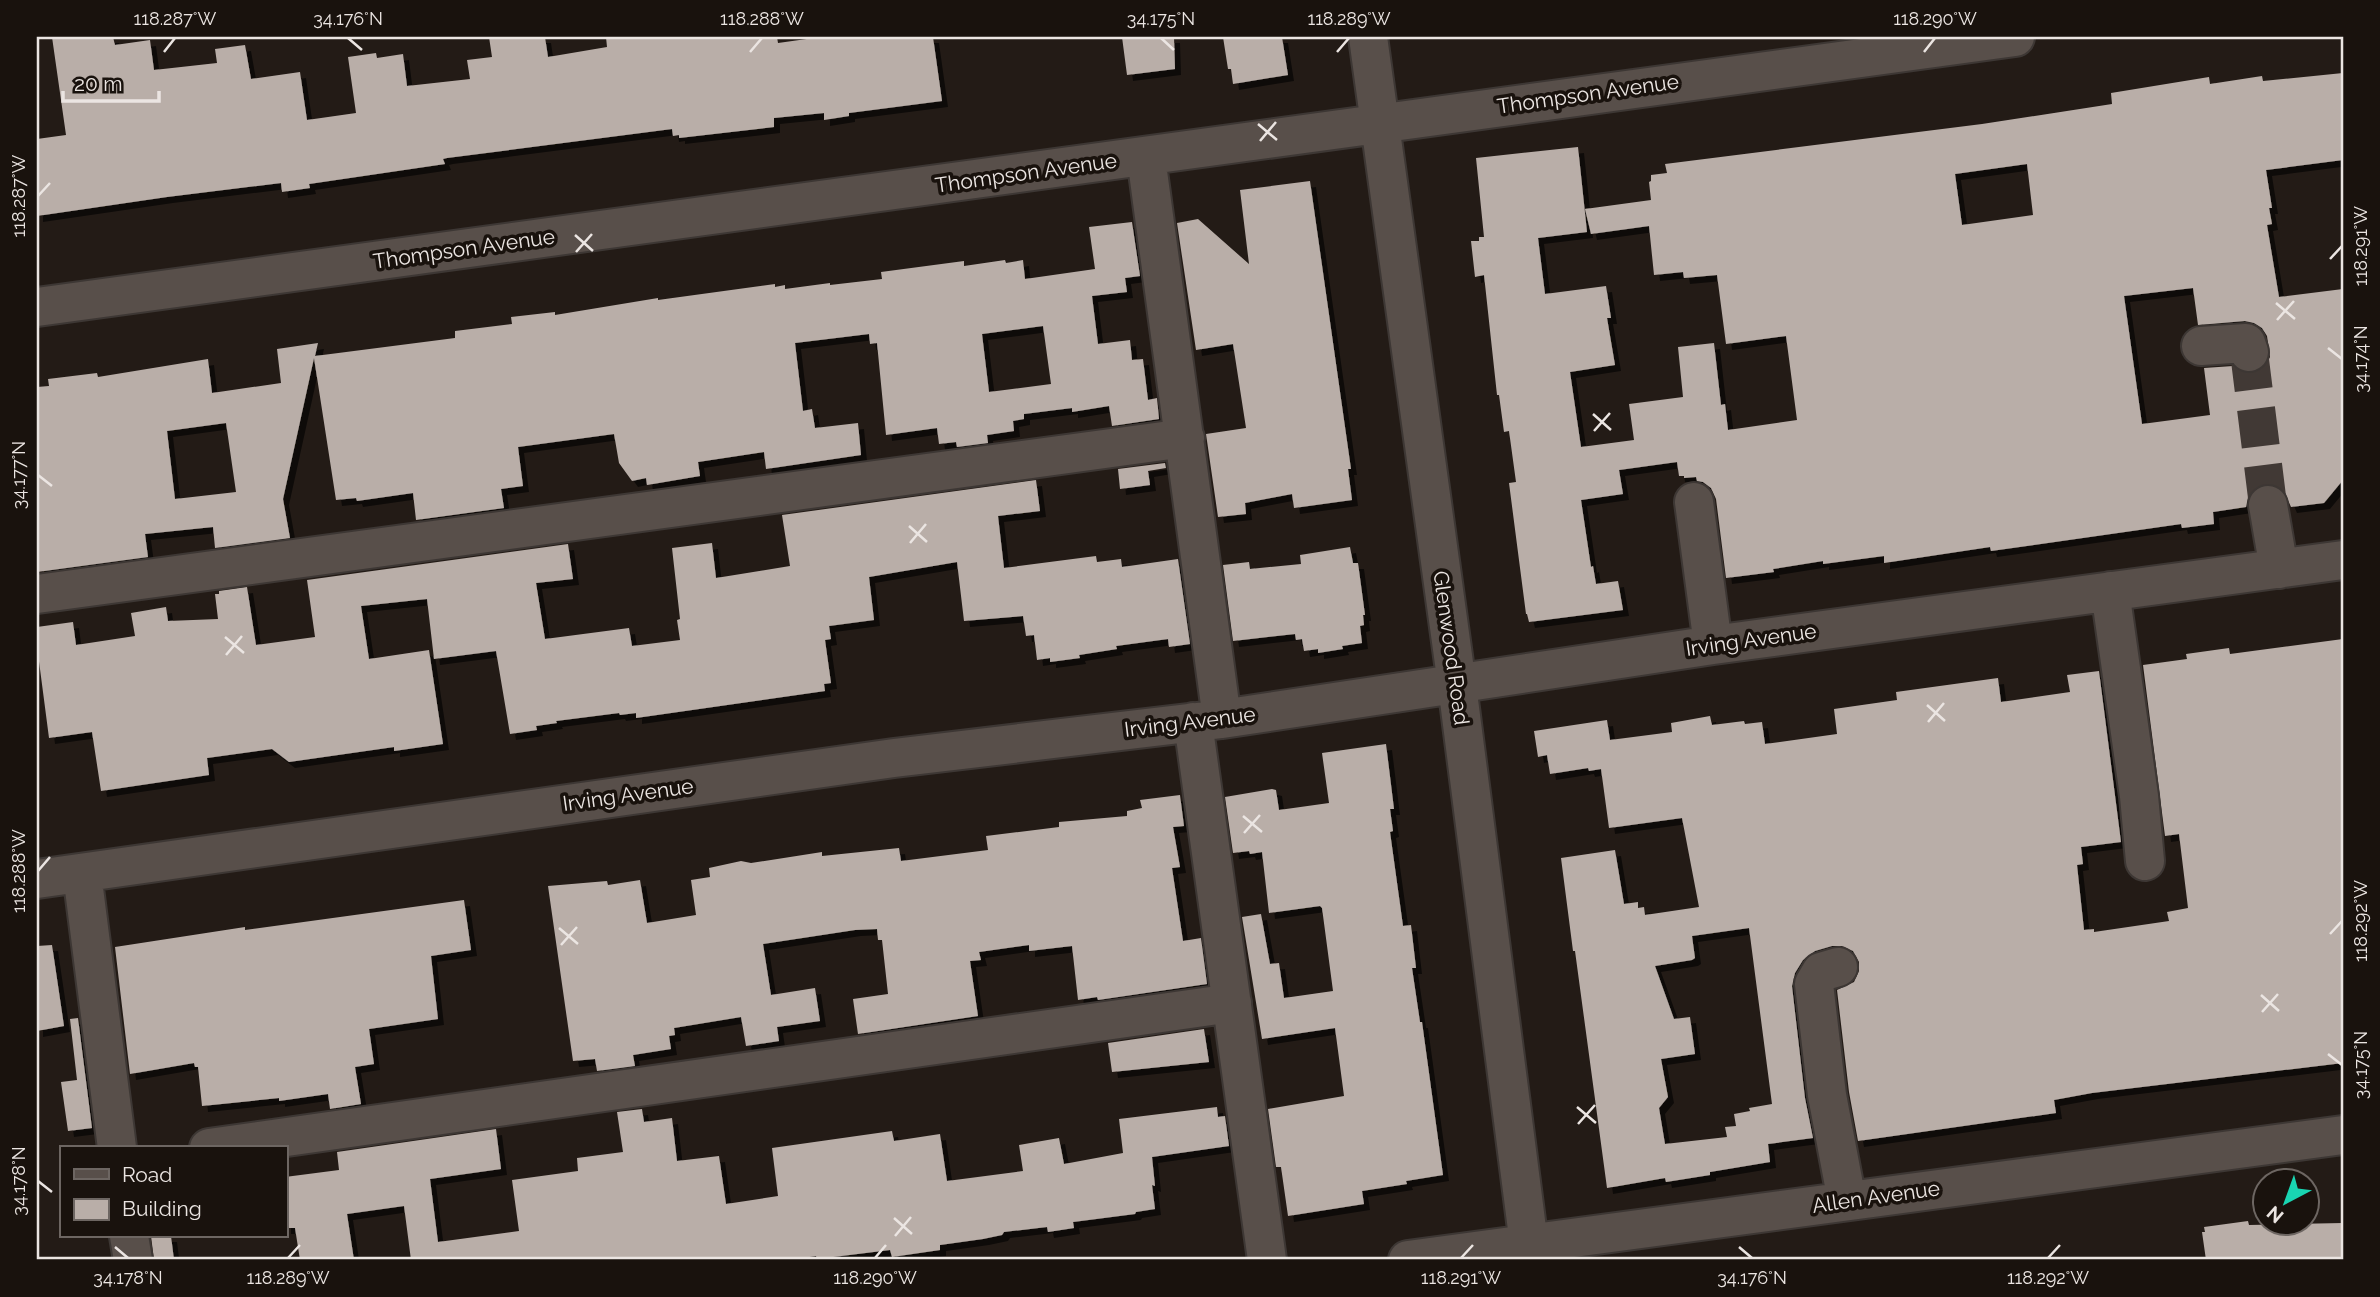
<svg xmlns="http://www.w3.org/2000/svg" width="2380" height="1297" font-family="Raleway,sans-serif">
	<defs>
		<filter id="shadow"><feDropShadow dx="6" dy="6" stdDeviation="0" flood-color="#0009"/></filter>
	</defs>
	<rect width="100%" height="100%" fill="#231b16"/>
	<path fill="#b9aea8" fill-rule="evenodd" filter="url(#shadow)" d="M52,37H113L115,45L150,40L154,70L217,63L215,49L245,45L251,79L300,72L307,120L356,113L348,57L376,53L377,58L403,54L407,86L470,79L467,60L492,57L489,37H545L548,57L607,47L606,37H777L778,43L821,37H933L942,101L849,113V116L824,120V113L774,118V127L679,138V135L673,136L672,129L447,158L443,159L445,164L309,184L310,188L282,192L281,183L167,197L37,216V139L66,135Z
		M1122,37H1174L1175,69L1127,75Z
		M1223,37H1282L1288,75L1233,84L1231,69H1228Z
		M2343,73V160L2266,170L2272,208H2269L2272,224L2267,225L2279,297L2343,289V480L2324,503L2291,507L2284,491L2275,484L2265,483L2254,489L2248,497L2246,507L2213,512L2214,524L2182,528L2181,524L1991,551L1990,547L1884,563V556L1823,564V561L1773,569L1774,572L1726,578L1716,499L1711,488L1703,482L1697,481L1696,477L1684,478V476H1679L1677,462L1619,470L1623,494L1581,500L1591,567L1593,566L1596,584L1618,581L1623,610L1529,622L1527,614H1526L1509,483L1516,482L1509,431L1504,432L1499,395H1497L1484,275L1475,277L1471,241H1479V237H1484L1476,158L1578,147L1587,232L1538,238L1545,294L1606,286L1611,318H1607L1615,365L1570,372L1581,447L1634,440L1629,404L1683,397L1678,347L1714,343L1721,405L1725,404L1728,430L1797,420L1786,336L1726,344L1717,275L1684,278L1683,272L1654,275L1649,226L1591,234L1585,209L1651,200L1649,182L1651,181V175L1667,173L1665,164L1982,124L2112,104L2111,93L2209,77L2210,84L2262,76L2263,81ZM2027,164L2033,215L1962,225L1955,174ZM2193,288L2198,325L2245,321L2254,323L2262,328L2267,336L2270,357L2265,367L2255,373H2244L2233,366L2204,368L2210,415L2142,424L2124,296Z
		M1310,181L1351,469H1348L1352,500L1294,508L1292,494L1245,503L1246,514L1218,517L1206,434L1246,428L1233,344L1196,350L1177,223L1198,219L1249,264L1240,190Z
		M1132,222L1140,276L1125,278L1127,292L1092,296L1098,344L1130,340L1132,360L1143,359L1148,400L1157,398L1159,419L1112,426L1109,406L1072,412V408L1024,414V419L1013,421L1014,431L987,435L988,443L957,447L956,442L939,444L937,428L886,435L877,343L870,344L869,334L795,343L803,411L812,409L815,428L858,423L861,455L766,469L764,452L698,462L700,476L647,485L646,478L632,481L619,463L614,434L518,447L523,486L501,489L504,508L416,520L413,493L357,501L356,498L336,500L314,358L283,499L290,538L215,548L213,527L145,534L148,557L37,572V387L49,386L48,379L97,373L98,377L208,359L212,393L281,383L277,349L318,343L315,356L455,338V331L512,324L511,317L555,312V315L658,298V300L775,284V287L785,285V289L830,283V285L882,279L881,272L964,261V266L1005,260L1006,263L1023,260L1025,279L1095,269L1089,227ZM1043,326L1051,384L989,392L982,334ZM226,423L236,492L175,499L167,431Z
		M1165,463L1166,468L1148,471L1150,485L1120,489L1118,469Z
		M1036,480L1040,511L998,516L1004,568L1096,556L1097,562L1121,559L1122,567L1178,559L1190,644L1169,647L1168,639L1116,646L1117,649L1079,655L1080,658L1050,662V658L1037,660L1034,635L1026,636L1023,616L964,621L957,562L869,577L874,620L829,626L831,639L825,640L831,683L824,684L825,691L636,718V713L620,715L619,713L556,721L557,723L536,726L537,730L510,734L496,651L434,659L427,599L361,606L369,659L429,650L443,744L394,751V747L289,762L272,749L207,758L209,775L101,791L92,732L49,738L37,646V627L73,622L76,645L135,636L131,613L166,607L168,621L218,619L215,594H219V591L247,587L256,645L315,637L307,580L568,544L573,579L536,583L545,639L629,628L632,646L680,640L677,620L680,619L672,548L712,543L716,578L790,566L782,515Z
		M1350,547L1353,563H1358L1365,615H1363L1364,625L1360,626L1362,643L1342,646L1343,649L1318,653V649L1304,651L1302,639L1296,640L1295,634L1233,641L1223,565L1249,562L1250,569L1301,564L1300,555Z
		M2343,639V1063L2092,1093L2054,1100L2056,1113L1858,1141L1849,1092L1837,990L1854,982L1859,971V962L1853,951L1842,946H1832L1815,951L1803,960L1795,973L1792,986L1805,1098L1813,1138L1768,1144L1770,1162L1710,1172V1175L1666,1182L1665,1178L1607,1188L1575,951H1573L1561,858L1615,850L1624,904L1638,902V908L1644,907L1645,915L1699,907L1682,818L1609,828L1601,769L1589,771L1588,768L1550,774L1547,755L1538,757L1534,731L1607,720L1610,740L1672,732L1671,723L1710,716L1712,725L1744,721L1745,724L1762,722L1765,744L1837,734L1834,709L1897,700L1896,692L1998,678L2001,702L2070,692L2067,675L2099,671L2121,842L2081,847L2083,864L2077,865L2084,930L2094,929V932L2169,921L2167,912L2188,908L2179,834L2165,836L2143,665L2187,659L2186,654L2229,648L2230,654ZM1749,928L1772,1104L1749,1108L1750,1111L1734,1114L1736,1126L1725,1127L1727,1137L1665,1144L1659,1108L1668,1097L1661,1059L1695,1054L1690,1017L1674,1019L1655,966L1692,960L1695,958L1692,936Z
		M1386,744L1394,809H1390L1393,831L1390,832L1403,926L1411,925L1416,968H1412L1420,1022H1422L1443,1175L1406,1181L1407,1184L1362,1191L1364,1204L1288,1216L1281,1167H1276L1268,1109L1344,1096L1335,1028L1262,1039L1242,917L1261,914L1270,964L1279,963L1284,998L1333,991L1322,908L1320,906L1269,913L1262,852L1250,854L1249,851L1233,853L1225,797L1272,789L1276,790L1279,810L1329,803L1322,753Z
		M1180,795L1184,826L1173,827L1180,867L1172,868L1183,941L1201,938L1207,984L1098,1000L1097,997L1078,1000L1072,946L1029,951V945L979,952L981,960L970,961L978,1016L858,1034L853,999L888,994L882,940H878L877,929L855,930L763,944L771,995L815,988L820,1021L777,1027L779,1041L746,1046L741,1017L674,1028L675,1035L669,1036L671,1049L633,1055L635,1066L597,1071L595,1059L573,1061L548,886L607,881L608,885L640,880L647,923L696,915L691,880L710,877L709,868L741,861L751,863L822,852V856L899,848L901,861L988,850L986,836L1059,827V822L1127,816V811L1142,808L1140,800Z
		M464,900L471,950L431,956L438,1019L369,1029L374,1064L355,1067L361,1104L330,1109L328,1094L279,1101V1098L202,1106L198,1067H195L194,1063L130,1074L115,947L245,927V930Z
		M52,945L64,1026L37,1031V946Z
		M78,1018L92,1128L68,1131L61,1082L77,1080L70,1019Z
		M1204,1029L1209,1062L1112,1072L1108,1043Z
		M1217,1107L1218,1117L1225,1116L1229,1146L1152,1157L1155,1186L1152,1185L1155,1209L1136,1212L1135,1214L1073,1222L1074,1228L1048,1232L1047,1227L1004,1232L1002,1235L983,1239L940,1245V1250L892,1257L890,1250L817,1259L816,1256L790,1260H411L404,1206L347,1214L354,1260H300L295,1228H285V1177L339,1170L337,1152L496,1129L501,1169L430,1179L438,1242L519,1231L512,1180L578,1171L577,1158L623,1152L617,1112L642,1109L644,1122L672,1118L677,1161L719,1156L726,1204L778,1196L772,1148L892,1131L894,1141L940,1134L947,1181L1023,1171L1019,1145L1059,1138L1064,1164L1123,1153L1119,1119Z
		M2248,1221L2249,1225L2343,1223V1260H2206L2202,1232H2205L2204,1227Z
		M151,1236H171L174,1260H154Z"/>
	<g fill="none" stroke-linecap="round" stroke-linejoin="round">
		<path stroke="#413935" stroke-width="38" stroke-dasharray="38 19" stroke-linecap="butt" d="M2249,352L2268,505"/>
		<defs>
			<path id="minor" d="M1368,37L1457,685L1531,1260
				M1146,157L1222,719
				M37,307L2015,37
				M2201,346L2246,343L2249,352
				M1694,502L1713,645
				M2268,505L2279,569
				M2110,591L2139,796L2145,861
				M37,594L1185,438
				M1193,722L1267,1260
				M82,873L117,1148
				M37,879L894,758L1222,719L1713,645L2343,560
				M1838,967L1821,972L1814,984L1827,1095L1847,1201
				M209,1148L1232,1003
				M129,1236L133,1260
				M1408,1260L2343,1135"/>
		</defs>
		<use href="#minor" stroke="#3d3734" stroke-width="42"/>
		<use href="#minor" stroke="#584f4a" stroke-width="38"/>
	</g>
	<path fill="none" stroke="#ebe5e2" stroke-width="2.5" d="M348,38L362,50M1161,38L1174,50M164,52L175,38M750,52L762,38M1337,52L1349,38M1924,52L1935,38M1258,124L1277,140M1260,141L1276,122M38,196L50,183M575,235L593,251M576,252L592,234M2330,259L2342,246M2276,303L2295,319M2277,320L2294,301M2328,348L2342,359M1593,414L1611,430M1594,431L1610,413M38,475L52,486M909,526L927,542M910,543L926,524M225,637L244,653M226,655L242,636M1927,705L1945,721M1928,722L1944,703M1243,816L1262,832M1244,833L1260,815M38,871L50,857M559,928L578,944M2330,934L2342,921M561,945L577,927M2261,995L2279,1011M2262,1012L2278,994M2328,1054L2342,1065M1577,1107L1596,1123M1578,1124L1595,1105M38,1181L52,1192M894,1218L912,1234M895,1236L911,1217M115,1247L128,1258M1739,1247L1752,1258M288,1258L300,1245M875,1258L886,1245M1461,1258L1473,1245M2048,1258L2060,1245"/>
	<g text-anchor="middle" stroke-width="7" stroke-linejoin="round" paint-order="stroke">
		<g font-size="21" fill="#ebe5e2" stroke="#19120d">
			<text transform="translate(1588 94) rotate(-8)" y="7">Thompson Avenue</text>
			<text transform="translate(1026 173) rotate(-8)" y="7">Thompson Avenue</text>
			<text transform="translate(464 249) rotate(-8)" y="7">Thompson Avenue</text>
			<text transform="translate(1751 640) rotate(-8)" y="7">Irving Avenue</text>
			<text transform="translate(1451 648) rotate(82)" y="7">Glenwood Road</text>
			<text transform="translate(1190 722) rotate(-7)" y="7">Irving Avenue</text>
			<text transform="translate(628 795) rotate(-8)" y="7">Irving Avenue</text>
			<text transform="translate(1876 1197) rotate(-8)" y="7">Allen Avenue</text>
		</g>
	</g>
	<rect width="2380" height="1297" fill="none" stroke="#19120d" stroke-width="77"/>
	<rect x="60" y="1146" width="228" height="91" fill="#19120d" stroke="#6d6662" stroke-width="2"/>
	<rect x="74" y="1169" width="35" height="10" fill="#584f4a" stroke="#6d6662" stroke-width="2"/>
	<text x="122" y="1182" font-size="21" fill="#ebe5e2">Road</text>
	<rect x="74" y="1199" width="35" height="21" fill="#b9aea8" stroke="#6d6662" stroke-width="2"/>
	<text x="122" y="1216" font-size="21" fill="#ebe5e2">Building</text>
	<g transform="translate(2286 1202) rotate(221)"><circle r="33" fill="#19120d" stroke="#6d6662" stroke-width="2"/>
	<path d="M0-5L12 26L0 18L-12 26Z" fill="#19d5b2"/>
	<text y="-10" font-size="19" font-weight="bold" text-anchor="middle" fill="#ebe5e2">N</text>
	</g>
	<path d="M63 91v10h96v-10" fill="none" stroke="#ebe5e2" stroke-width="3.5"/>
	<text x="74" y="91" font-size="21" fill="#ebe5e2" stroke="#19120d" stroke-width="5" paint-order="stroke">20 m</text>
	<rect x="38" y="38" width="2304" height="1220" fill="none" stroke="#ebe5e2" stroke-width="2.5"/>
	<g font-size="18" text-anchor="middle" fill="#ebe5e2">
		<text x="175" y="25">118.287°W</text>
		<text x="348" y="25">34.176°N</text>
		<text x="762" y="25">118.288°W</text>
		<text x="1161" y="25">34.175°N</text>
		<text x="1349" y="25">118.289°W</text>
		<text x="1935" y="25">118.290°W</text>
		<text transform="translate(19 196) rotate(-90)" y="6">118.287°W</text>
		<text transform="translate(2361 246) rotate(-90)" y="6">118.291°W</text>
		<text transform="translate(2361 359) rotate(-90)" y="6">34.174°N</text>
		<text transform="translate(19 475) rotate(-90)" y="6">34.177°N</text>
		<text transform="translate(19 871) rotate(-90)" y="6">118.288°W</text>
		<text transform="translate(2361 921) rotate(-90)" y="6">118.292°W</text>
		<text transform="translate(2361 1065) rotate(-90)" y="6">34.175°N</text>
		<text transform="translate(19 1181) rotate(-90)" y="6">34.178°N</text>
		<text x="128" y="1284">34.178°N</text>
		<text x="288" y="1284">118.289°W</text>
		<text x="875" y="1284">118.290°W</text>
		<text x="1461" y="1284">118.291°W</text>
		<text x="1752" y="1284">34.176°N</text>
		<text x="2048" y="1284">118.292°W</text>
	</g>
</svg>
